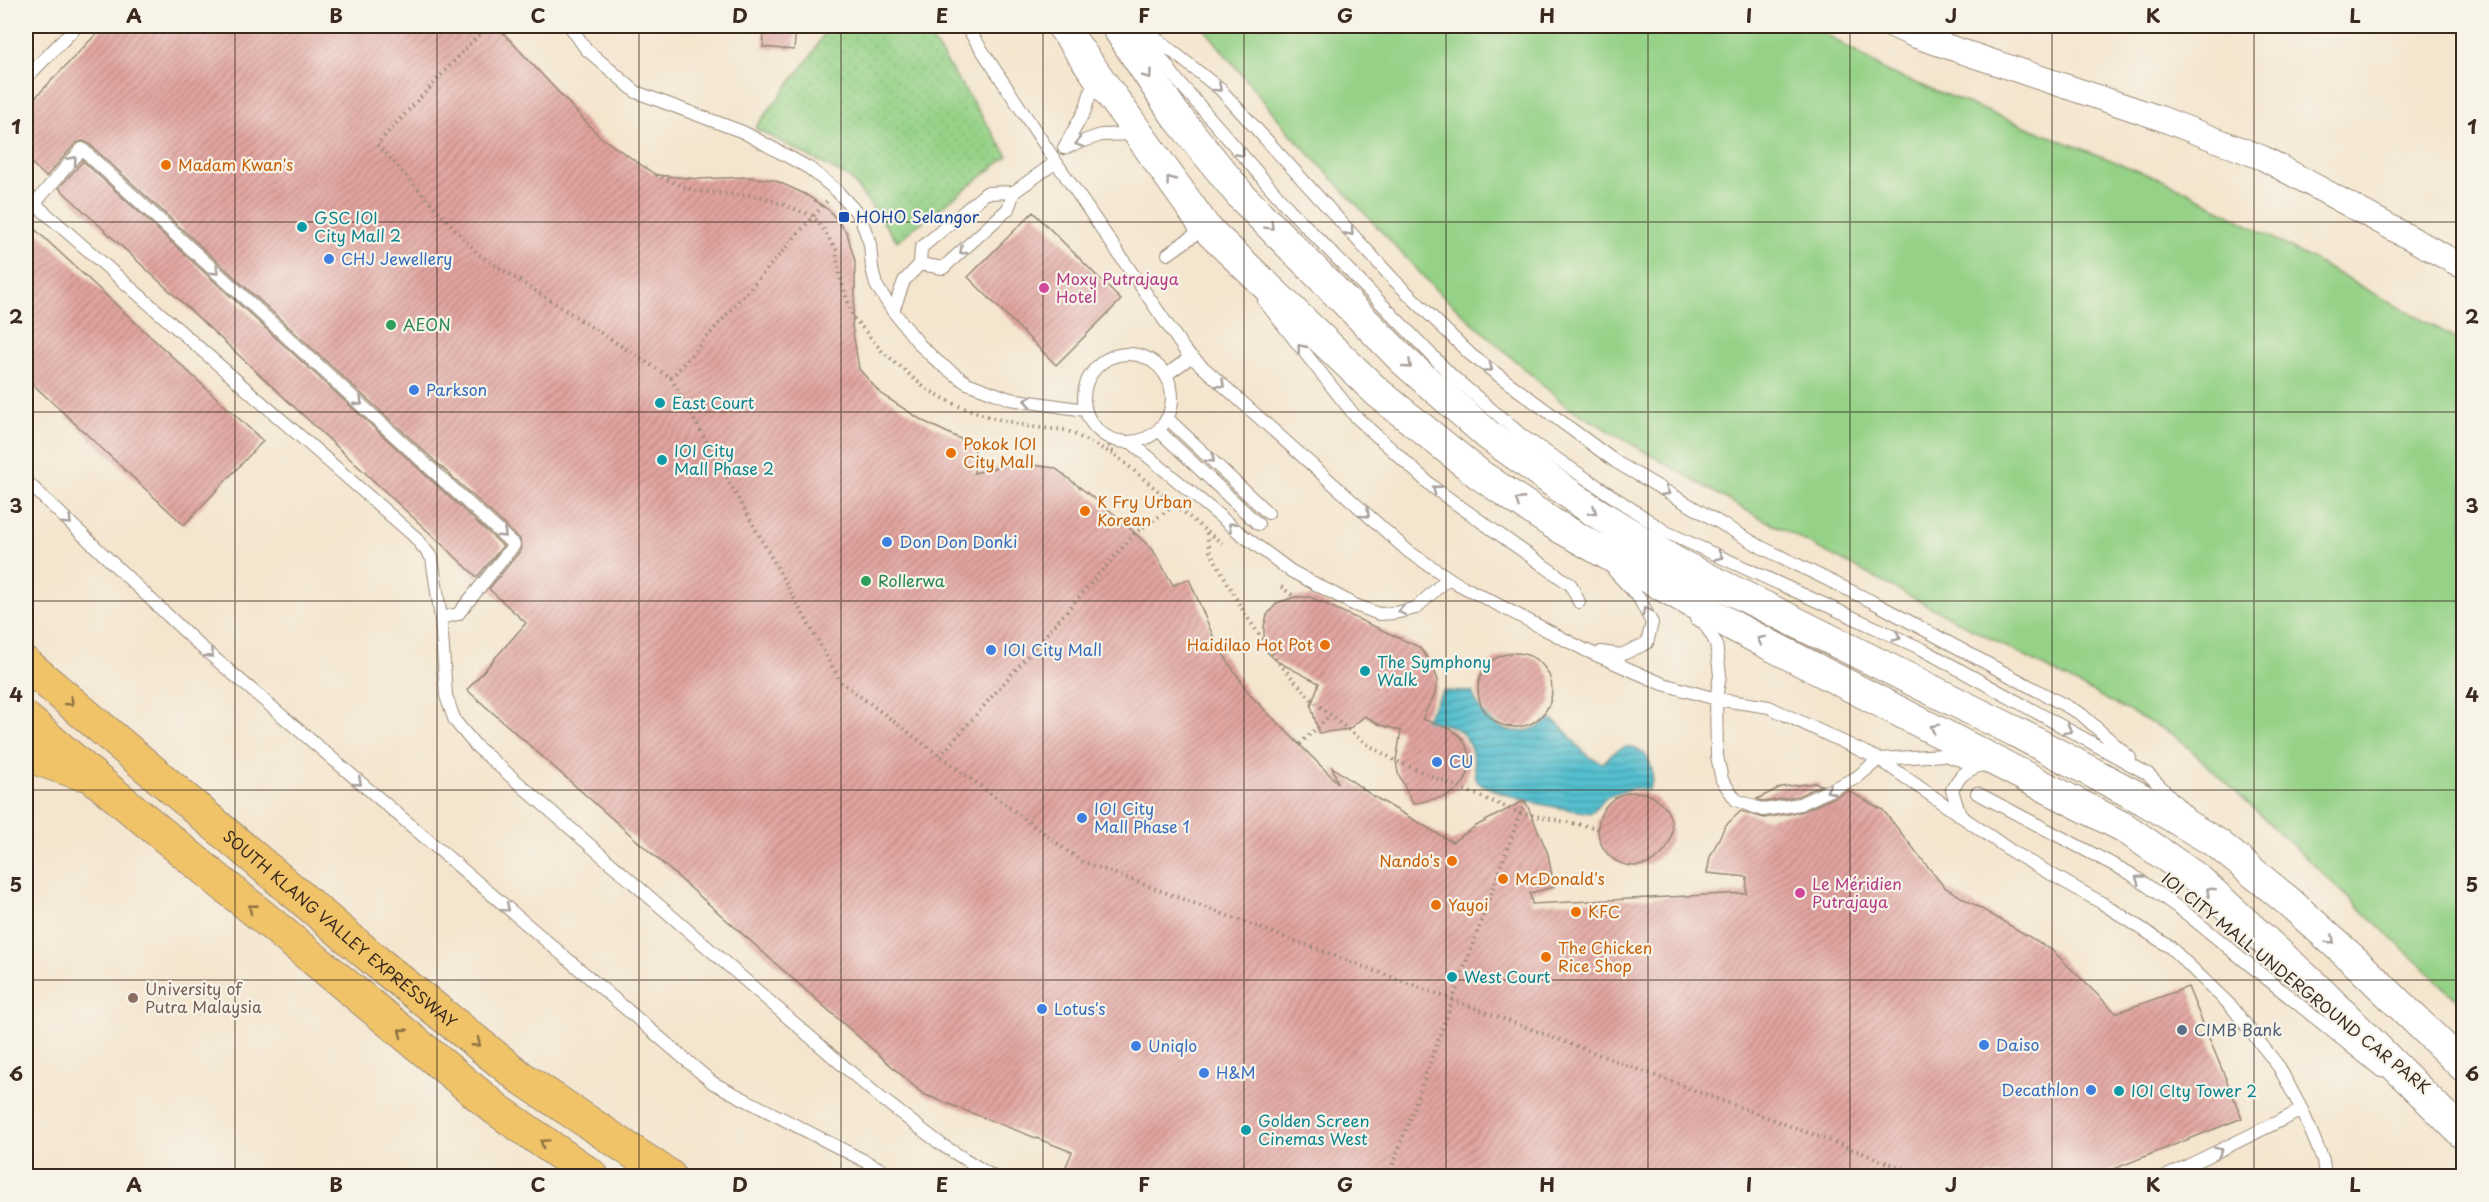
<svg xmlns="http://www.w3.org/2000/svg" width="2489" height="1202" font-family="'Playpen Sans',sans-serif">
	<defs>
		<pattern id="park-dots" width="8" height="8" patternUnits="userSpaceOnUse" patternTransform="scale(1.5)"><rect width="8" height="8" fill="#95d287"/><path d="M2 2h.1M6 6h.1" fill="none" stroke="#81b474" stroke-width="1.8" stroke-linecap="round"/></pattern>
		<pattern id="water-rules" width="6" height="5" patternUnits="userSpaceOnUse" patternTransform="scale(1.5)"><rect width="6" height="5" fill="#54bfcf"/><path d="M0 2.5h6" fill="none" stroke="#479ba7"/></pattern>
		<pattern id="building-hatch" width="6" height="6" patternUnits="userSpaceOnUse" patternTransform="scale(1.5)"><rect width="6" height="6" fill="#e2a4a0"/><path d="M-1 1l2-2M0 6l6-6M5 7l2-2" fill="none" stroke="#b88682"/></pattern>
	</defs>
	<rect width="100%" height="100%" fill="#f7f3e8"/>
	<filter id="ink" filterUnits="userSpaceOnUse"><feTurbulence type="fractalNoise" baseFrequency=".0167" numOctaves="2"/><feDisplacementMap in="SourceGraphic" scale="12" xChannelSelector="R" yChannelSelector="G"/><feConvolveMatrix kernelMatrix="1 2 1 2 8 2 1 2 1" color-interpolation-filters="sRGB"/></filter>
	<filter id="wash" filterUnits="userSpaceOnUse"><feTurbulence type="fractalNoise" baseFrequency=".008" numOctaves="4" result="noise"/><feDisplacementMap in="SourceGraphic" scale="24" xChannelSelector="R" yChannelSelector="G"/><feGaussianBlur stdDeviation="1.35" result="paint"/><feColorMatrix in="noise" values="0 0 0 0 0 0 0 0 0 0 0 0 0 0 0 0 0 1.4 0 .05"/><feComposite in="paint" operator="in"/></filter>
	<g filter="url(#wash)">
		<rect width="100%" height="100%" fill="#f4e5ce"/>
		<path fill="#95d287" stroke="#687e52" stroke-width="1.5" d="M1202,26H1813L1888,72L2179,187L2463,342V1005L2176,736L1742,508L1566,406L1435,289L1289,132Z"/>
		<path fill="url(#park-dots)" stroke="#687e52" stroke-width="1.5" d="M828,26H923L1008,156L897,241L850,178L755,128L811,56Z"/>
		<path fill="url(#water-rules)" stroke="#487476" stroke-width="1.5" d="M1443,691L1472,692C1486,730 1517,743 1551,719C1572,731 1578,756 1603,763C1608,758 1615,750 1622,748C1646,741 1660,773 1648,790L1633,788L1607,797L1591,813C1555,808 1506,799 1476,781C1474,737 1461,716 1414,726L1426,718Z"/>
		<g id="blocks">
			<path fill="url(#building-hatch)" d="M104,26H497L599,136L656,175L698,179L749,177L774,180L805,194L830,211L847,233L855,261V293L852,326L859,369L881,394L923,421L975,446L974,473L1017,463L1055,468L1118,517L1153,550L1173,585L1189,579L1217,645L1250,695L1338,783L1332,767L1373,796L1452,842L1476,826L1525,800L1548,854L1554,887L1530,893L1532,904L1746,893L1747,877L1707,873L1710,857L1725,826L1741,811L1764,818L1801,812L1849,791L1883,810L1944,887L2052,950L2116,1013L2188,987L2242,1118L2096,1176H1062L1072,1152L923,1094L467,690L526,623L489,589L521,550L520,539L88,143L83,141L76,143L46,177L26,158V107Z
				M764,26L796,27L794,50L763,47Z
				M83,161L503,546L477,577L59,188Z
				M1033,212L1121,300L1056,365L968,277Z
				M26,221L263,441L184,525L26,378Z
				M1295,597H1310L1419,647L1431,662L1438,680L1434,696L1422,719L1451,729L1461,737L1467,747L1470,758L1469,770L1465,781L1457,790L1447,796L1413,804L1398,773L1396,761L1401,731L1378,724L1365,716L1349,729L1319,733L1311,706L1319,683L1278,662L1266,651L1264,641V626L1267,615L1277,603Z
				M1478 690a37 37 0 1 1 74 0a37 37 0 1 1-74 0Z
				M1815,783L1822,785L1798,796L1764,802L1757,799L1781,787Z
				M1598 829a37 37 0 1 1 74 0a37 37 0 1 1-74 0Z"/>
		</g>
	</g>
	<g filter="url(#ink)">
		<use href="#blocks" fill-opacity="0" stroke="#988876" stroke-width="1.5"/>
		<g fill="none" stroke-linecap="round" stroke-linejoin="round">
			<defs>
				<path id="service" d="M570,26L586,49L636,92L743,132L809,168L836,190L860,216L870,244L872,268L876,285L893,311L920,345L939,363L967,383L1010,399L1085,410
					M966,26L1056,162L1186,352L1409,552L1458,584L1585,650L1663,684L1716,699L1769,707L1879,759L2014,853L2102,903L2170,947L2232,1007L2279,1067L2302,1110L2323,1160L2325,1176
					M1138,26L1178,81L1290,210L1452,376L1524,437L1666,532L1922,649L2148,774L2187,813
					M1148,32L1220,89L1393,279L1471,355L1616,462L1761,547L1873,602L2081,714L2130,758
					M26,78L77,26
					M1095,78L1085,110L1064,148L1101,135L1136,134
					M26,196L414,536L432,558L441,618L446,696L455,721L476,746L877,1095L942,1145L992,1176
					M34,204L82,149L514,545L458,614L441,618
					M1168,254L1204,228
					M920,264L943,268L1008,209L1014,192
					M1264,301L1355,416L1434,488L1571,585L1579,602
					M893,311L904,281L920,264L921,248L986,193L1014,192L1056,162
					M1084 398a44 44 0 1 1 88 0a44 44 0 1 1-88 0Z
					M1166,375L1191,357
					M1168,419L1268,513
					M1159,431L1258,524
					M1132,443L1241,534L1291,571L1355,605L1379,614L1395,613L1416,608L1448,578
					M26,481L199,645L713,1083L894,1176
					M1696,619L1704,623L1716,643L1720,675L1716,699L1717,756L1722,780L1736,800L1763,810L1800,804L1856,778L1879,759L1944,755L1976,765
					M1601,652L1621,655L1647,643L1652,623L1639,598L1614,571
					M1977,793L2131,874L2187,914L2381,1071
					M1960,815L1952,790C1959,776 1965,771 1979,766
					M2167,1176L2302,1110"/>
				<path id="minor" d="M1894,26L1916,36L2160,118L2263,158L2464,267"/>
				<path id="tertiary" d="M1062,26L1205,227L1377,392L1480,475L1552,523L1735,627L2125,828L2198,879L2321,992L2464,1135
					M1116,26L1174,113L1242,197L1404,361L1488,435L1589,508L1675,562L2014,731L2144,800L2218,844L2288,901L2357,963L2464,1067"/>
				<g id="motorway">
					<path id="s1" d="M26,664L378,963L520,1077L669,1176"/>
					<path d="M26,719L93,777L496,1109L592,1176"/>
					<path d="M26,755L80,773"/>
				</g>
			</defs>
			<use href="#service" stroke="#988876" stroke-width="14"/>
			<use href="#minor" stroke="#988876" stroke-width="26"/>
			<use href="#tertiary" stroke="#988876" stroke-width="32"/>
			<use href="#motorway" stroke="#988876" stroke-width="35"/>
			<path stroke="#988876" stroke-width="4" stroke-dasharray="1.5 4.5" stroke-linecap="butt" d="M487,26L377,144L478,254L671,378L841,682L1081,861L1924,1176
				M656,175L695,191L763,197L813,216L824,230L836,250L840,278L853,317L882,351L925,388L956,405L990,417L1031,427L1066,430L1113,454
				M671,378L827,201
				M1103,435L1114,454L1206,531L1210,551L1245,614L1278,662L1312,700L1365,743L1396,761L1520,813L1598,828
				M1207,532L1222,543
				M1281,587L1295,597
				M1300,744L1330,715
				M940,756L1135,533L1177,504
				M1389,1176L1525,800"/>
			<use href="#service" stroke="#fff" stroke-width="12"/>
			<use href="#minor" stroke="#fff" stroke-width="24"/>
			<use href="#tertiary" stroke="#fff" stroke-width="30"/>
			<use href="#motorway" stroke="#f0c369" stroke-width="33"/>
		</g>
		<defs><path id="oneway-chevron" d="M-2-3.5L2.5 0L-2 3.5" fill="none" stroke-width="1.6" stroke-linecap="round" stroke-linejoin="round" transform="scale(1.5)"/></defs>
		<g stroke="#a79f9a">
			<use href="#oneway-chevron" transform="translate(1148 75) rotate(55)"/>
			<use href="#oneway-chevron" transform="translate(1218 88) rotate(42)"/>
			<use href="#oneway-chevron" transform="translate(1079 143) rotate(162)"/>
			<use href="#oneway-chevron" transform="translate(1241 153) rotate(49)"/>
			<use href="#oneway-chevron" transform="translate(73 160) rotate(-49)"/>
			<use href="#oneway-chevron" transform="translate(1170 180) rotate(-126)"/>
			<use href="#oneway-chevron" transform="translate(1270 226) rotate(45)"/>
			<use href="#oneway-chevron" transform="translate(1350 232) rotate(48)"/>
			<use href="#oneway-chevron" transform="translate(963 251) rotate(138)"/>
			<use href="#oneway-chevron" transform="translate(215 271) rotate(43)"/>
			<use href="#oneway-chevron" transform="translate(1301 348) rotate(-129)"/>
			<use href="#oneway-chevron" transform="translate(1408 365) rotate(42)"/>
			<use href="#oneway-chevron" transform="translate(1489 368) rotate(36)"/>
			<use href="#oneway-chevron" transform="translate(1221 384) rotate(42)"/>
			<use href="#oneway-chevron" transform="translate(1028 401) rotate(-171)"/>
			<use href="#oneway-chevron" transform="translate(359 402) rotate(43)"/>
			<use href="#oneway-chevron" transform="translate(1211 459) rotate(43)"/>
			<use href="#oneway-chevron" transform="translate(1436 489) rotate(-142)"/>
			<use href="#oneway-chevron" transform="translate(1666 492) rotate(30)"/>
			<use href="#oneway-chevron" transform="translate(1519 501) rotate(-147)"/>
			<use href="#oneway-chevron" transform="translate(1593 511) rotate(33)"/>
			<use href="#oneway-chevron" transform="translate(1366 514) rotate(42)"/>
			<use href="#oneway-chevron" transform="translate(68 521) rotate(44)"/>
			<use href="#oneway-chevron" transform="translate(1232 526) rotate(-140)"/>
			<use href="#oneway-chevron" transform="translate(503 534) rotate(43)"/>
			<use href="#oneway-chevron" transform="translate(1719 556) rotate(24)"/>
			<use href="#oneway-chevron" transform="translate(1402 611) rotate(168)"/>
			<use href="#oneway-chevron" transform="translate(1646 611) rotate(-119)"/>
			<use href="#oneway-chevron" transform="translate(1897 637) rotate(24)"/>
			<use href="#oneway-chevron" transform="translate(1761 640) rotate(-153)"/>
			<use href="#oneway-chevron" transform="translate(210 654) rotate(41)"/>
			<use href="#oneway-chevron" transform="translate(1934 728) rotate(-153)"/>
			<use href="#oneway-chevron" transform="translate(2068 730) rotate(29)"/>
			<use href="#oneway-chevron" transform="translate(358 782) rotate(41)"/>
			<use href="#oneway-chevron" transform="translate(1830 790) rotate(155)"/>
			<use href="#oneway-chevron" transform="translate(2139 879) rotate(-145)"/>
			<use href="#oneway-chevron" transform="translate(2210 891) rotate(-136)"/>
			<use href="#oneway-chevron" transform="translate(506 908) rotate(40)"/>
			<use href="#oneway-chevron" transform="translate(2331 940) rotate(42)"/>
			<use href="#oneway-chevron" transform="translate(2219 1151) rotate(-26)"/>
		</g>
		<g stroke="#8c6f40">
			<use href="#oneway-chevron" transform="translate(70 702) rotate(41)"/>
			<use href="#oneway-chevron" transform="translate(252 908) rotate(-141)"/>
			<use href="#oneway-chevron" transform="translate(402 1032) rotate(-141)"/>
			<use href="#oneway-chevron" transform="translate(477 1043) rotate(39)"/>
			<use href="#oneway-chevron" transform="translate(544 1143) rotate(-145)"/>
		</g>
	</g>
	<path fill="none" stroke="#3b2a1e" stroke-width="1.5" stroke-opacity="0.55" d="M235,26V1176M437,26V1176M639,26V1176M841,26V1176M1043,26V1176M1244,26V1176M1446,26V1176M1648,26V1176M1850,26V1176M2052,26V1176M2254,26V1176M26,222H2464M26,412H2464M26,601H2464M26,790H2464M26,980H2464"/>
	<g fill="#e8710a" stroke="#f7f3e8" stroke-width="2">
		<circle cx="166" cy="165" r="6"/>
		<circle cx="951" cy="453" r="6"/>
		<circle cx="1085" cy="511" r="6"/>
		<circle cx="1325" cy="645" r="6"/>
		<circle cx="1452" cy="861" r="6"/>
		<circle cx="1503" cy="879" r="6"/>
		<circle cx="1436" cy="905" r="6"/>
		<circle cx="1576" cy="912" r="6"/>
		<circle cx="1546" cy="957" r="6"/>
	</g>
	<rect fill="#1a4fb4" stroke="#f7f3e8" stroke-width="2" x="838" y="211" width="12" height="12" rx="3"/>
	<g fill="#0f9aa8" stroke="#f7f3e8" stroke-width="2">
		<circle cx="302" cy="227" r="6"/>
		<circle cx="660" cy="403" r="6"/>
		<circle cx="662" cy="460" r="6"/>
		<circle cx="1365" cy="671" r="6"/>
		<circle cx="1452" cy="977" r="6"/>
		<circle cx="2119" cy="1091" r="6"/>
		<circle cx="1246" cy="1130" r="6"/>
	</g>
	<g fill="#3f7fe0" stroke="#f7f3e8" stroke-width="2">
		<circle cx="329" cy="259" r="6"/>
		<circle cx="414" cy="390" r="6"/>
		<circle cx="887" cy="542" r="6"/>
		<circle cx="991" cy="650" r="6"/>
		<circle cx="1437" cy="762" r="6"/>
		<circle cx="1082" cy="818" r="6"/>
		<circle cx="1042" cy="1009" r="6"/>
		<circle cx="1984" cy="1045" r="6"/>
		<circle cx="1136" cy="1046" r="6"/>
		<circle cx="1204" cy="1073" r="6"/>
		<circle cx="2091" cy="1090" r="6"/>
	</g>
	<g fill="#d1479c" stroke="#f7f3e8" stroke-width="2">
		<circle cx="1044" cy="288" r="6"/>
		<circle cx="1800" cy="893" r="6"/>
	</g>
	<g fill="#2e9e5b" stroke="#f7f3e8" stroke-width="2">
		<circle cx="391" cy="325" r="6"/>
		<circle cx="866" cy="581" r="6"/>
	</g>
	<circle fill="#8d6e63" stroke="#f7f3e8" stroke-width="2" cx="133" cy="998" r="6"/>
	<circle fill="#5c6f8a" stroke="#f7f3e8" stroke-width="2" cx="2182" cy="1030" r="6"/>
	<g text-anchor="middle" stroke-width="4.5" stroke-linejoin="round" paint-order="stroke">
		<g font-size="16" fill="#c56008" stroke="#f7f3e8" text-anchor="start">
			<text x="178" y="171">Madam Kwan's</text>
			<text x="963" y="450">Pokok IOI<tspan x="963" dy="18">City Mall</tspan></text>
			<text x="1097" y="508">K Fry Urban<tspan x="1097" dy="18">Korean</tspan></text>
			<text x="1313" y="651" text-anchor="end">Haidilao Hot Pot</text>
			<text x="1440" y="867" text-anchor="end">Nando's</text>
			<text x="1515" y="885">McDonald's</text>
			<text x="1448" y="911">Yayoi</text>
			<text x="1588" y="918">KFC</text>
			<text x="1558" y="954">The Chicken<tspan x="1558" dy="18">Rice Shop</tspan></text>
		</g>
		<g font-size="16" fill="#164399" stroke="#f7f3e8" text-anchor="start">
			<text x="856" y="223">HOHO Selangor</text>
		</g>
		<g font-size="16" fill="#0d838f" stroke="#f7f3e8" text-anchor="start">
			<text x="314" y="224">GSC IOI<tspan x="314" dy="18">City Mall 2</tspan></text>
			<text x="672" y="409">East Court</text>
			<text x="674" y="457">IOI City<tspan x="674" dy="18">Mall Phase 2</tspan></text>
			<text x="1377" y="668">The Symphony<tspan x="1377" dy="18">Walk</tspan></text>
			<text x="1464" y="983">West Court</text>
			<text x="2131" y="1097">IOI CIty Tower 2</text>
			<text x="1258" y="1127">Golden Screen<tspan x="1258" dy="18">Cinemas West</tspan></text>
		</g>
		<g font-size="16" fill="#366cbe" stroke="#f7f3e8" text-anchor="start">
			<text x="341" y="265">CHJ Jewellery</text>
			<text x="426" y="396">Parkson</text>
			<text x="899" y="548">Don Don Donki</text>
			<text x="1003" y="656">IOI City Mall</text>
			<text x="1449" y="768">CU</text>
			<text x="1094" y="815">IOI City<tspan x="1094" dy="18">Mall Phase 1</tspan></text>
			<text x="1054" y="1015">Lotus's</text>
			<text x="1996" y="1051">Daiso</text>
			<text x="1148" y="1052">Uniqlo</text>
			<text x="1216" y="1079">H&amp;M</text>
			<text x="2079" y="1096" text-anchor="end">Decathlon</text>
		</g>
		<g font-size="16" fill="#b23c85" stroke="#f7f3e8" text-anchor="start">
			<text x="1056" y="285">Moxy Putrajaya<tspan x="1056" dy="18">Hotel</tspan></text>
			<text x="1812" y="890">Le Méridien<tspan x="1812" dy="18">Putrajaya</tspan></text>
		</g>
		<g font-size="16" fill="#27864d" stroke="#f7f3e8" text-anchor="start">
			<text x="403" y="331">AEON</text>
			<text x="878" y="587">Rollerwa</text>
		</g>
		<g font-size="16" fill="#3b2a1e" stroke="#f7f3e8">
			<text dy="6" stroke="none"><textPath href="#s1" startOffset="411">SOUTH KLANG VALLEY EXPRESSWAY</textPath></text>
			<text transform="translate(2296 983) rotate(39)" y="6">IOI CITY MALL UNDERGROUND CAR PARK</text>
		</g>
		<g font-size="16" fill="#785e54" stroke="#f7f3e8" text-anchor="start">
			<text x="145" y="995">University of<tspan x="145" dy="18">Putra Malaysia</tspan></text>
		</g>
		<g font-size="16" fill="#4e5e75" stroke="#f7f3e8" text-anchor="start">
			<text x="2194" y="1036">CIMB Bank</text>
		</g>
	</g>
	<rect width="2489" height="1202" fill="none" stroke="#f7f3e8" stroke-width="66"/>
	<rect x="33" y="33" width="2423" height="1136" fill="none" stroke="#3b2a1e" stroke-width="2"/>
	<g font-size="20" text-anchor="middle" font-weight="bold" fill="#3b2a1e">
		<text x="134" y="23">A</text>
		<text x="336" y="23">B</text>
		<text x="538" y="23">C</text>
		<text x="740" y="23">D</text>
		<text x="942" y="23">E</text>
		<text x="1144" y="23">F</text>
		<text x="1345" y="23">G</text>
		<text x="1547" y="23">H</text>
		<text x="1749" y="23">I</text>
		<text x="1951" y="23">J</text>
		<text x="2153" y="23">K</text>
		<text x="2355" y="23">L</text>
		<text x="16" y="134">1</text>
		<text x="2472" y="134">1</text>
		<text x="16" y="324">2</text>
		<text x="2472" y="324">2</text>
		<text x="16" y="513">3</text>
		<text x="2472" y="513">3</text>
		<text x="16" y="702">4</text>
		<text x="2472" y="702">4</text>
		<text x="16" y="892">5</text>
		<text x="2472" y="892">5</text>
		<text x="16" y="1081">6</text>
		<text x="2472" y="1081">6</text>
		<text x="134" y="1192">A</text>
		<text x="336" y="1192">B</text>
		<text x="538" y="1192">C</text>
		<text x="740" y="1192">D</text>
		<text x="942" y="1192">E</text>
		<text x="1144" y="1192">F</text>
		<text x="1345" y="1192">G</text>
		<text x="1547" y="1192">H</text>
		<text x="1749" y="1192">I</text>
		<text x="1951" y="1192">J</text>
		<text x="2153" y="1192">K</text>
		<text x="2355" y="1192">L</text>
	</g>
</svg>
